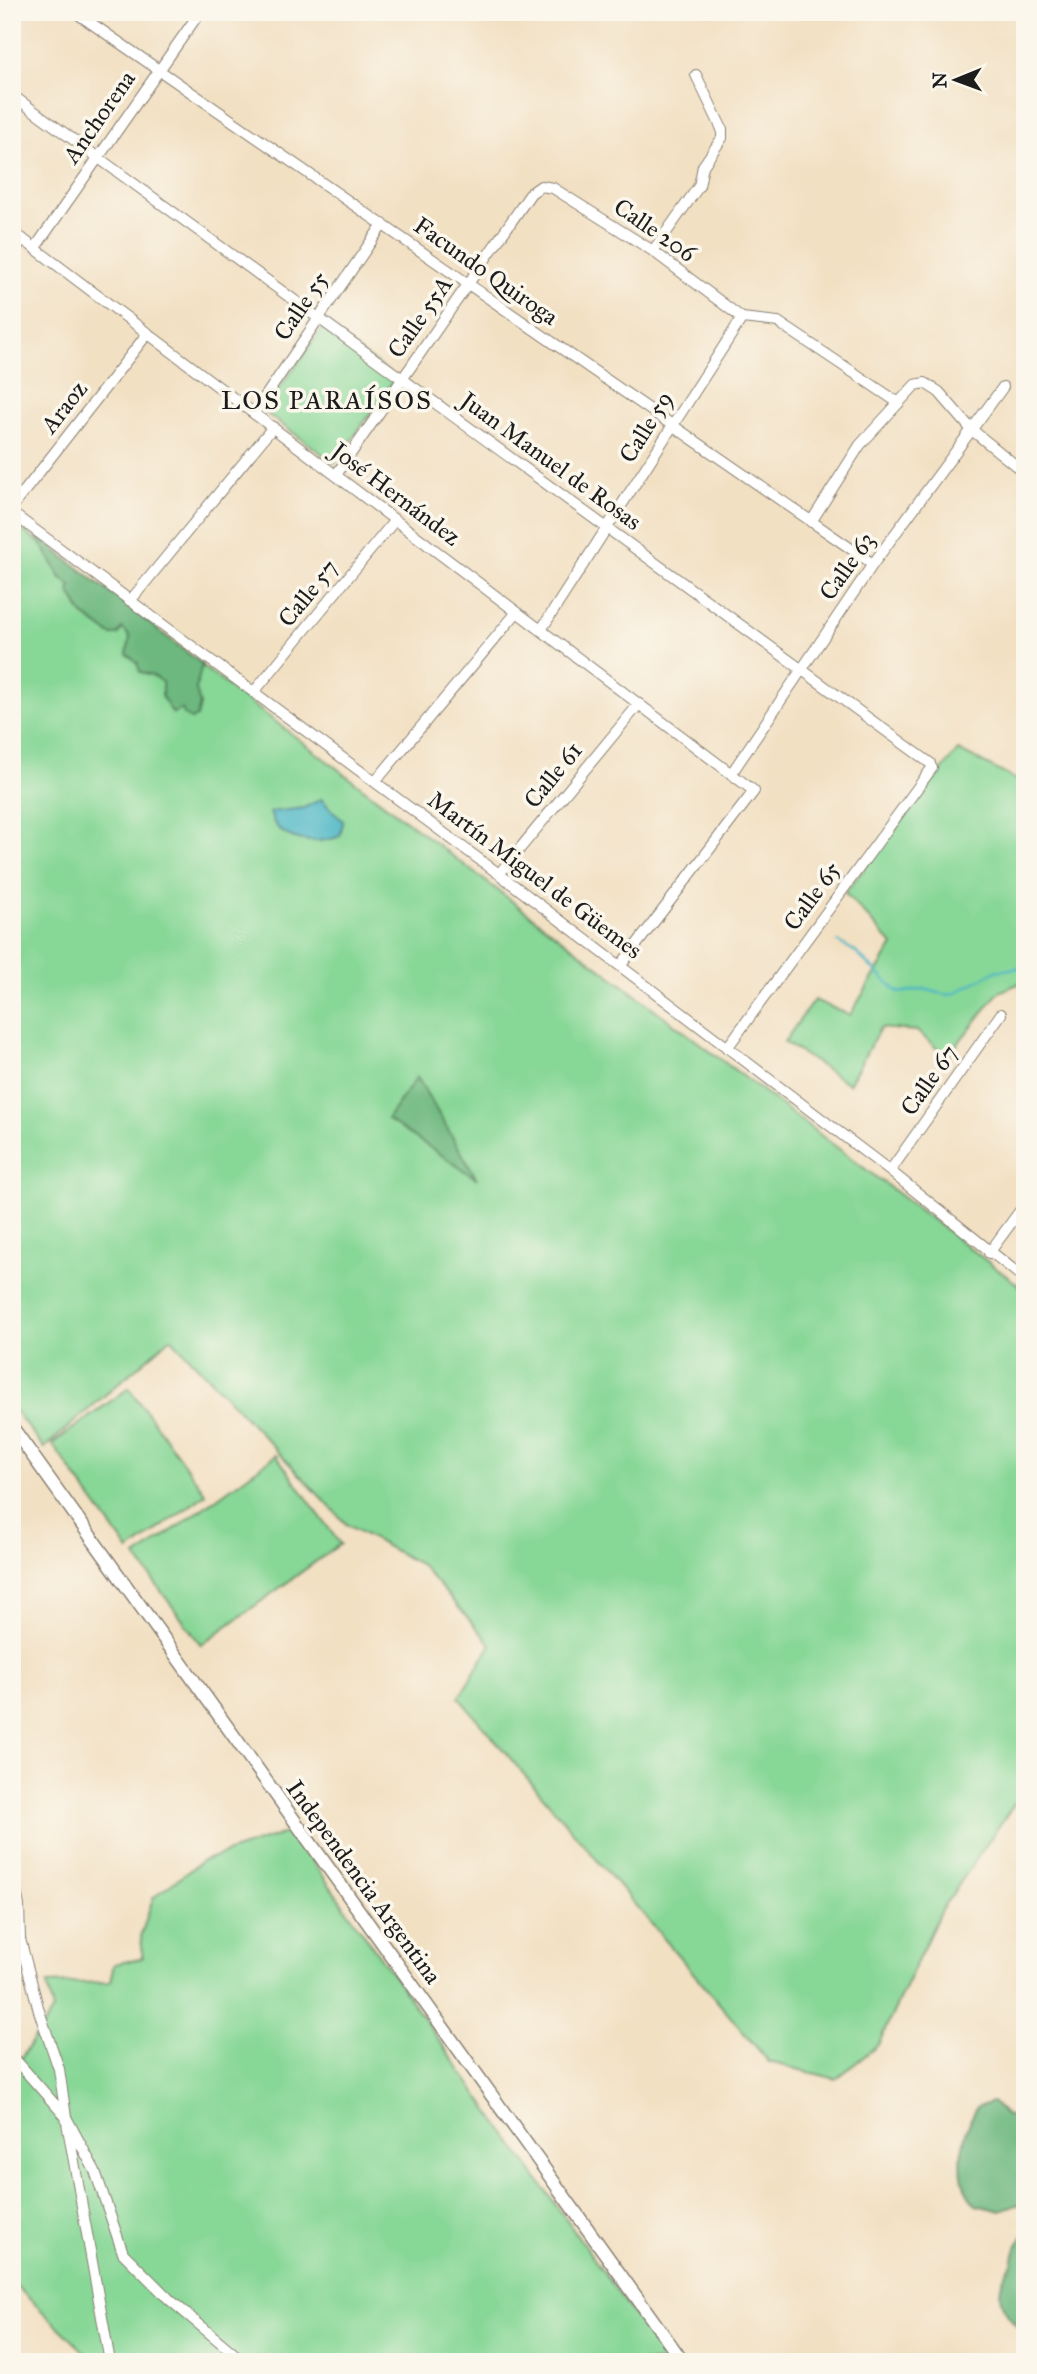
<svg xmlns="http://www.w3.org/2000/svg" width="1037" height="2374" font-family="'IM FELL Great Primer',serif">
	<rect width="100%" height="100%" fill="#fbf7ec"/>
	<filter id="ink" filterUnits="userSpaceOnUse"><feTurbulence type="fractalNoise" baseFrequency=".0143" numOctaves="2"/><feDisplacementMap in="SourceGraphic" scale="14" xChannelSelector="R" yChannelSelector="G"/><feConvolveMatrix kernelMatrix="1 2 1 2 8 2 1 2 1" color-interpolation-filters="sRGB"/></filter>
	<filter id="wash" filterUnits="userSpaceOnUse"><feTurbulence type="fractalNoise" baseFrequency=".00686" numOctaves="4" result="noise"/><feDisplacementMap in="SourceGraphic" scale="28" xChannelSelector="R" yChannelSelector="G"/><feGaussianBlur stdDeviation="1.57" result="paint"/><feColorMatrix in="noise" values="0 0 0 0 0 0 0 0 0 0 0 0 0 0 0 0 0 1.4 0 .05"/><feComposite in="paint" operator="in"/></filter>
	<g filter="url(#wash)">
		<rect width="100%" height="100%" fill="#f2e0c3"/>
		<path fill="#87d796" stroke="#527a59" stroke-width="2" d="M324,326L396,378L335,463L263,411Z
			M12,522L1025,1290V1788L940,1912L878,2045L836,2079L769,2062L459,1698L491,1644L421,1565L347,1525L171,1338L44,1448L12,1407Z
			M958,750L1025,784V981L999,992L947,1057L917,1031L880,1028L849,1084L784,1042L814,1000L850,1015L893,945L845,893Z
			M129,1388L206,1494L129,1551L52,1444Z
			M276,1455L340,1544L201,1645L136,1557Z
			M291,1831L667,2362H95L12,2282V2071L53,2011L47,1984L110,1982L114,1964L143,1958L141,1935L153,1898L202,1861Z"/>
		<path fill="#6db87f" stroke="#446a4e" stroke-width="2" d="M36,535L202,664L196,689L200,705L197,717L191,719L184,715L182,709L173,714L162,697V682L152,675L140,672L137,662L127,654L130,637L122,628L118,635H111L82,614L69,591L71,586L61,578Z
			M417,1077L477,1179L387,1119Z
			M992,2102L1007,2116L1025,2114V2214L1019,2204L1001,2211L976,2205C952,2181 961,2135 977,2107Z
			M1025,2233V2334C1008,2318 993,2302 1004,2277C1006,2272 1010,2268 1012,2263C1015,2252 1016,2241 1025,2233Z"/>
		<path fill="#4ab6c5" stroke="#336970" stroke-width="2" d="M321,799L343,821L340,836C316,846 276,842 270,812L304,808Z"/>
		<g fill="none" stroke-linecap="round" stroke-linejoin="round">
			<path stroke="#4ab6c5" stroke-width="2.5" d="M838,942L853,950L899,993L924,989L947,995L955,993L996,971L1025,967"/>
		</g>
	</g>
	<g filter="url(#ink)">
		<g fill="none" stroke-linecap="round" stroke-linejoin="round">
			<defs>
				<path id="street" d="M75,12L873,564
					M12,95L930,763
					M12,231L754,791L621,965
					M35,248L200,12
					M653,251L699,186L703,166L722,138V129L696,75
					M12,253L23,239
					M742,318L778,322L899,403
					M254,413L383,224
					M336,475L531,193L541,186L553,188L653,251L742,318
					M12,507L148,333
					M12,513L499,874L890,1171L1025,1279
					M811,522L860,445L915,385L925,383L939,392L972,430L1025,473
					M130,601L273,427
					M541,630L742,318
					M254,692L395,520
					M731,774L873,564L1003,387
					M375,782L517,612
					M499,874L639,704
					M727,1048L932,768
					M890,1171L1001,1014
					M989,1253L1025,1204
					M12,1872L19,1906L20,1939L39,2011L59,2069L66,2117L95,2171L123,2253L170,2300L244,2362
					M12,2056L66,2117L110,2362"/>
				<path id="secondary" d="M12,1427L683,2362"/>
			</defs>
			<use href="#street" stroke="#877e70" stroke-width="12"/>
			<use href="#secondary" stroke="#877e70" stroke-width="15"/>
			<use href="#street" stroke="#fff" stroke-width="10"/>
			<use href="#secondary" stroke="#fff" stroke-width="12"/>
		</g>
	</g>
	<g text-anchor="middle" stroke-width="7" stroke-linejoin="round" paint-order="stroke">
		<g font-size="24" fill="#1c1c1c" stroke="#fbf7ec">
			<text transform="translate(99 117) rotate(-55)" y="8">Anchorena</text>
			<text transform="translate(655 230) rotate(34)" y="8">Calle 206</text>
			<text transform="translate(486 271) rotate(35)" y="8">Facundo Quiroga</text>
			<text transform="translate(301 306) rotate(-56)" y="8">Calle 55</text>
			<text transform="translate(420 317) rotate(-55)" y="8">Calle 55A</text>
			<text transform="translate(64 407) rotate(-52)" y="8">Araoz</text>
			<text transform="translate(646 427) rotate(-58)" y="8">Calle 59</text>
			<text transform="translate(551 461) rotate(36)" y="8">Juan Manuel de Rosas</text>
			<text transform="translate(396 494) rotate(37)" y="8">José Hernández</text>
			<text transform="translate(847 566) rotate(-55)" y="8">Calle 63</text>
			<text transform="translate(308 593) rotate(-51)" y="8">Calle 57</text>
			<text transform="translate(553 775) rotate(-51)" y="8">Calle 61</text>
			<text transform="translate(535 875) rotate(37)" y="8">Martín Miguel de Güemes</text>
			<text transform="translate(812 896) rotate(-54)" y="8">Calle 65</text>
			<text transform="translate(929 1080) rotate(-55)" y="8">Calle 67</text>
			<text transform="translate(364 1882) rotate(54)" y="8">Independencia Argentina</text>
		</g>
		<g font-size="26" letter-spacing="2" fill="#1c1c1c" stroke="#fbf7ec">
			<text x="327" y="409">LOS PARAÍSOS</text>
		</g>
	</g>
	<rect width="1037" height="2374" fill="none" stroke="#fbf7ec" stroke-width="42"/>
	<g transform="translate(956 80) rotate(269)" stroke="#fbf7ec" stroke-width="5" paint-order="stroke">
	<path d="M0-5L12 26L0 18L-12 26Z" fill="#1c1c1c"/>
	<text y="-10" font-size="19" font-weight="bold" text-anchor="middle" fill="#1c1c1c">N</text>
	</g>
</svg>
